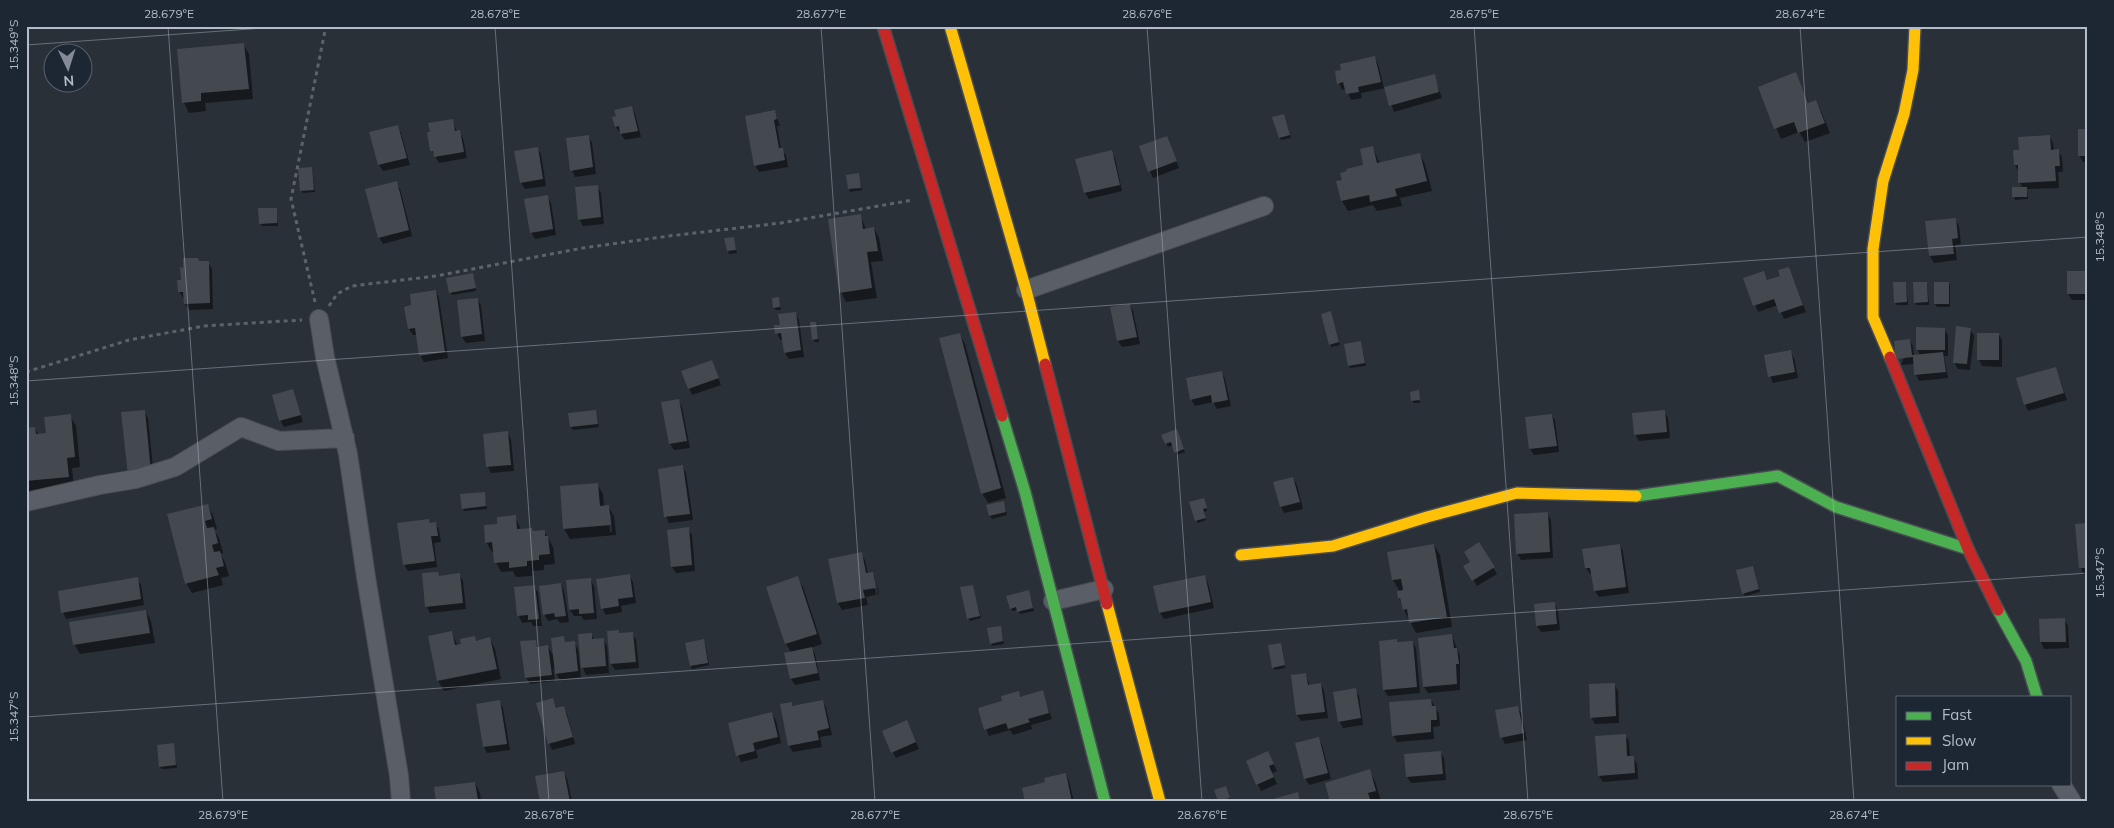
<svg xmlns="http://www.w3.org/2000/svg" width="2114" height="828" font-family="Mulish,sans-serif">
	<rect width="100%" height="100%" fill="#2a3038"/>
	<path fill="#0007" fill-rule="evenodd" d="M243,44L249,54L253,99L205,103L206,111L189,113L184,103Z
		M1375,57L1378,64L1384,88L1434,76L1442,98L1394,112L1386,88L1361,93L1362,98L1351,100L1346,89L1342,90L1339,83Z
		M1796,73L1809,104L1816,101L1821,111L1830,133L1805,142L1799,132L1781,139L1759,87Z
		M632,107L635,114L641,137L625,140L616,127L614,118Z
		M775,112L780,126H777L781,149L786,155L788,167L759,172L755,165Z
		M1285,118L1291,138L1281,140L1280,138Z
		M452,120L457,132H459L463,138L467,158L439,163L432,151Z
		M398,127L401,133L410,165L383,171L379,165L371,133Z
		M2088,130V162H2083L2079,155Z
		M588,136L592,143L596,174L575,177L572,170Z
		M2050,137L2053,143L2054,151H2058L2062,157L2063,172H2058L2059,188L2027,189L2028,199L2015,200L2013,188H2023L2020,183L2019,172L2015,165V151H2020Z
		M1167,138L1179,168L1153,178L1150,171Z
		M537,148L541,154L546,186L525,189L521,183Z
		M1373,148L1380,164L1420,155L1425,164L1432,191L1400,198L1402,206L1377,211L1373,205L1348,211L1342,201L1338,182L1343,181L1348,172L1365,166Z
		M1111,152L1115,158L1122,191L1089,199L1085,193L1077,160Z
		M312,168L315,192L303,193L301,190Z
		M858,175L862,190L850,192L847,176Z
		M396,182L400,189L412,236L383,244L379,237Z
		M597,186L601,193L604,224L583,226L579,219Z
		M547,196L551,203L556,235L535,239L531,232Z
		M276,209L278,226H262L260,223Z
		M860,215L866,229L874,228L879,238L883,261L871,262L877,298L846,302L841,292Z
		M1955,219L1959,226L1961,244L1955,245L1957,260L1934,263L1930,256L1926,223Z
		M733,238L737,253L729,254L726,239Z
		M208,262L212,269L213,309L189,310L185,304V298H183L179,291L200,263Z
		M1789,268L1806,312L1784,319L1778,305L1758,312L1745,279L1764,273L1768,281L1781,276Z
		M2088,272V300H2072L2068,294Z
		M474,277L476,291L452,295L451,293Z
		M1906,283L1908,305H1897L1895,303Z
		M1927,283L1929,305H1916L1915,303Z
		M1949,283L1950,286V307H1937L1935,304Z
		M436,291L439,298L448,358L424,362L420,355L417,335H413L409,329L413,306Z
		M478,299L481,306L485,341L466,343L462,337Z
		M778,299L781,310H776L774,308Z
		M1130,305L1133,311L1140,344L1122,347L1118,341Z
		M795,313L799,320L804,357L789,359L785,353L783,339L780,340L777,333L781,326Z
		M1331,313L1340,345L1331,347L1330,344Z
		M815,323L819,342H815L813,340Z
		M1944,329L1948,335V356H1944L1948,378L1919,381L1916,375L1914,364L1901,365L1910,340L1913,347L1914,356L1920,355L1917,349Z
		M1970,329L1974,336L1970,370L1958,369L1954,362Z
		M959,334L965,344L1006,498L988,503L982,493Z
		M1998,334L2002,340V367L1982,366L1979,360Z
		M1361,342L1366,366L1350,368L1349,366Z
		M1790,352L1794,358L1798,378L1773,383L1770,376Z
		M712,361L721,385L692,395L682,371Z
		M2056,368L2067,400L2028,411L2025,404Z
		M1222,372L1225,379L1231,406L1217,409L1213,402L1195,406L1191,399Z
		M293,390L303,422L284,427L280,420Z
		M1418,392L1420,403H1414L1412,401Z
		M678,400L682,407L690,448L674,450L670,444L663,403Z
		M144,411L148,418L154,478L129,474Z
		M596,411L599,427L573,430L571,427Z
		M1664,411L1668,418L1670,438L1639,441L1635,434Z
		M1552,415L1555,421L1559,452L1534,455L1530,449Z
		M70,416L76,426L80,467L72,468L74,487L26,492V429H35L39,435L47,434Z
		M507,432L511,439L514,471L491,473L488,467Z
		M1178,433L1185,452L1177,455L1173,445L1168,447L1163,435Z
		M683,467L686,473L693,520L669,523L666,516Z
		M1293,479L1297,485L1303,509L1284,513L1281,507L1275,483Z
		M597,484L603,494L604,507L608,506L614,516L616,535L570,539L564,529ZM609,515H611L612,532H610Z
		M484,493L487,509L464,511L463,508Z
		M1205,503L1207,511L1204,512L1206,520L1198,523L1196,520Z
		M207,505L213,515L217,529L214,530L219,538L223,553L220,554L225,562L229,576L221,578L223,585L192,593L186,583Z
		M1005,505L1007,515L992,519L990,516Z
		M1547,513L1551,520L1553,558L1521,560L1517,553Z
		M515,516L521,530L534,532L544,531L553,547L555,564L544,565V570L532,571V576L516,577L513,571L501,572L496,562L495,552H492L486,542L499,525Z
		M429,520L431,524L435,523L439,530L441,542L434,543L437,567L408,571L404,564Z
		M2088,524V574L2084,575L2081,568Z
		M688,529L692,535L695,571L676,573L672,567Z
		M1479,544L1497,574L1477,586L1465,566L1471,562Z
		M1434,545L1440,555L1452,627L1416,633L1404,610L1399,598L1400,592L1393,580Z
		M1620,545L1623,552L1629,593L1599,597L1595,591L1593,574H1590L1586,568Z
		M861,554L865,560L868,574L872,573L875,578H873L876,594H878L876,580L879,594L866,597L868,605L842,610L838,603L829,560Z
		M1754,570L1760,592L1745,596L1743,593Z
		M459,574L463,581L466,609L430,613L427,607L439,577Z
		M629,575L633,582L636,603L621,606L622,612L606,615L602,608Z
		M1204,576L1208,583L1214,608L1164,619L1160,613L1155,587Z
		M797,578L803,587L822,644L811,648L815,654L820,680L795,685L791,679V652L786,644L767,587Z
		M137,579L141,585L144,605L66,619L63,612Z
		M590,579L594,586L597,619L584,620L581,616H574L570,610Z
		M561,584L564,591L569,622L560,623L557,619L548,621L544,614Z
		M534,586L538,593L542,626H533L531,622L522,623L519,616L516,588Z
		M973,586L981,618L970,621L968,618Z
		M1029,592L1034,611L1020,614L1018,610L1012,611L1011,608Z
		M1554,603L1558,610L1560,630L1541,632L1537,626Z
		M146,611L151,621L155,643L80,654L74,644Z
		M2064,619L2068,626L2069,648L2044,649L2041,642L2040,620Z
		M1000,627L1004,644L992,646L991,643Z
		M619,631L620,634L632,633L636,640L639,668L615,670L611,664Z
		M451,632L458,646L474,638L476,642L490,639L495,649L501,679L444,691L438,681L429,637Z
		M591,634L594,640L603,639L607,646L609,673L586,675L583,668L580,635Z
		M1452,636L1460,656V690L1428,693L1424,687Z
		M563,638L566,643H574L578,649L581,677L560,680L553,668L555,681L530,684L526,677L535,641L539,648L548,647L555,658Z
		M1396,640L1398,643L1413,642L1416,648L1420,693L1388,696L1384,690Z
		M705,643L709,665L692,669L691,666Z
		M1282,647L1285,668L1275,670L1273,667Z
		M1306,675L1310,686L1321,684L1324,691L1328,718L1301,721L1297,715L1293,676Z
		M1614,684L1618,691L1619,723L1595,724L1591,717Z
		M1355,690L1359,696L1363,725L1343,728L1339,721Z
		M1042,692L1052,719L1031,725L1032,729L1013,735L1010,730L989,736L986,729L1004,702L1018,693L1021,698Z
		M553,699L557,709L563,707L567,714L575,744L552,750L549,743Z
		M1431,700L1439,714L1440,726L1433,727L1434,739L1397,742L1393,735Z
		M499,701L503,708L510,750L487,753L484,747Z
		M822,701L826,707L832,735L820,737L822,747L793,752L789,746L782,705L791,703L793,707Z
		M1517,707L1521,713L1527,740L1505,744L1502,738L1496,711Z
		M772,714L776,720L781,743L756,750L758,758L741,762L738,755Z
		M910,728L919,749L896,758L893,752Z
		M1625,735L1629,741L1630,757H1633L1637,764L1638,779L1603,782L1599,776Z
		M1319,739L1322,745L1331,779L1309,785L1305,778Z
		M173,745L177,768L162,769L160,767Z
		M1440,752L1444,758L1446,780L1411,783L1407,777Z
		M1271,759L1277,771L1272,773L1277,784L1261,791L1247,762Z
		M1369,771L1375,781L1381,801L1332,802Z
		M563,772L567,778L572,802H541Z
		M1066,774L1069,781L1074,802H1026Z
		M475,783L480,793L481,801L437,802Z
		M1215,790H1227L1231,801L1219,802Z"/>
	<path fill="#444950" d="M244,43L249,89L201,93V101L182,103L177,49Z
		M1375,56L1381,82L1358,87L1359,92L1346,94L1343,82L1337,84L1335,71L1341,70L1340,64Z
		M1796,72L1808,103L1816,100L1825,123L1798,133L1794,122L1774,129L1758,87Z
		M1435,74L1439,92L1389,106L1384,87Z
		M632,106L638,131L620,134L619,126L615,127L612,117L616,116L614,110Z
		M775,110L777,119L774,120L779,148H783L785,160L754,166L745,116Z
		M1284,114L1290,135L1279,138L1272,117Z
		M453,119L455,131L460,130L464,152L434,157L433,151H430L427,132H430L428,123Z
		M398,125L407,158L378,165L369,132Z
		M2078,129H2088V156H2078Z
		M589,135L593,167L570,171L566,138Z
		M2050,135L2051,150L2059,149L2060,166H2055L2056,181L2018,183V165H2014L2013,150H2019L2018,137Z
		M1167,136L1177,161L1148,172L1139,146Z
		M1373,146L1377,163L1420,153L1427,181L1395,189L1397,196L1370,202L1369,195L1341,201L1336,181L1342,180L1340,173L1347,171L1346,169L1363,165L1360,149Z
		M538,147L543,179L520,183L514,151Z
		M1112,150L1120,185L1084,193L1075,159Z
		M312,167L314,190L300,191L298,168Z
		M859,173L861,188L848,189L846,175Z
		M397,181L409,230L378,238L365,189Z
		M598,185L601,217L578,220L575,187Z
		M2012,187H2027V197H2012Z
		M548,195L553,229L530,233L524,199Z
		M258,208H277V223L259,224Z
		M861,214L863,229L874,227L878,251L867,252L872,288L839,293L828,219Z
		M1956,218L1958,238L1952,239L1954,254L1929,256L1925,221Z
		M734,237L736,250L727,251L724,238Z
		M183,258H198L199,261H209L210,303L184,304L183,292H178L177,280H181L180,267L183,268Z
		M1789,267L1803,305L1779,313L1774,299L1753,306L1743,278L1764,271L1767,280L1780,276L1778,270Z
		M2067,271H2088V294H2067Z
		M473,273L476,288L449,293L446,278Z
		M1893,282H1906L1907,302L1894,303Z
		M1913,282H1927L1928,302L1914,303Z
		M1934,282H1949V304H1934Z
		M436,290L445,352L419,356L415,328L408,329L404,307L411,305L410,294Z
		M779,297L780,307L773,308L772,298Z
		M478,298L482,334L461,337L457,300Z
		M1130,304L1137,337L1117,341L1110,307Z
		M1331,311L1339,342L1329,345L1321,314Z
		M796,312L801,350L784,353L781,333L775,334L774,325H780L778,314Z
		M810,322H816L818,339L812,340Z
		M1956,326L1971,328L1967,364L1953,363Z
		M1916,327L1945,328V350H1916Z
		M960,333L1001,488L981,494L939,338Z
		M1977,333H1999V360H1977Z
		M1910,339L1912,355L1943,352L1946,372L1914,375L1913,357L1896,359L1894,341Z
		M1361,341L1365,363L1348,366L1344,344Z
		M1791,350L1795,372L1768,377L1764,355Z
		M712,360L719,378L688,389L681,371Z
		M2056,367L2064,393L2024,405L2016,378Z
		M1222,371L1228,400L1212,403L1211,395L1190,400L1186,378Z
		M293,389L301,415L279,421L272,395Z
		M1419,390L1420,400L1411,401L1410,392Z
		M679,399L687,441L669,444L661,402Z
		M145,410L151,472L128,475L121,412Z
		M596,410L598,424L570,427L568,413Z
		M1665,410L1667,432L1634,435L1632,413Z
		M71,414L75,457L67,458L69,477L26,481V428L35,427L36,434L46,433L44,417Z
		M1552,414L1557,446L1529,449L1525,417Z
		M1177,429L1184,449L1174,453L1171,442L1165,444L1161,435Z
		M508,431L511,465L486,467L483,434Z
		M683,465L690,514L664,517L658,469Z
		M1293,477L1300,502L1280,507L1273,482Z
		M598,483L600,506L609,505L611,525L563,529L560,486Z
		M485,492L486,506L462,509L460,494Z
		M1204,498L1207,508L1203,509L1206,518L1195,521L1189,502Z
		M1004,501L1006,512L989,516L986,505Z
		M208,504L212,519L205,521L207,528L214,527L218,543L212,545L214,552L220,551L224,566L216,568L219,575L185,584L167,514Z
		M1548,512L1550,552L1516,554L1514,514Z
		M516,515L517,529L532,528L533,531L545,530V536H548L550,554L539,555V560L527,561V566L509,568V562L494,563L492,542L485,543L484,525L497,524V517Z
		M429,519L430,523L436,522L438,536H431L435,561L403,565L397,523Z
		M2088,523V568H2079L2075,524Z
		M689,527L692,565L671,567L667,530Z
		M1479,542L1495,567L1472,581L1463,566L1470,562L1464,552Z
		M1434,544L1447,617L1409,623L1407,609L1403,610L1400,598L1398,599L1397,591L1403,590L1401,579L1392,580L1387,552Z
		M1620,544L1626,587L1594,591L1590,568H1585L1582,549Z
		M862,552L866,573L873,572L876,588L863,590L865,598L837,603L828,559Z
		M1753,566L1759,589L1742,594L1736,570Z
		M438,572L439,576L460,573L463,603L425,607L422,573Z
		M630,574L633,597L618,599L619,606L601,609L596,579Z
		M1205,575L1211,602L1159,613L1153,586Z
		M798,576L817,634L785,644L766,587Z
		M138,577L141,599L61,613L58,591Z
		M591,578L594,613L579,614V609L569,610L566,580Z
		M561,583L566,616L555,617L554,613L543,615L539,586Z
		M535,585L539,619L528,620V615L517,616L514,587Z
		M973,585L980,616L967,619L960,587Z
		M1029,590L1033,608L1017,612L1016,607L1010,609L1006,596Z
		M1555,602L1557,624L1536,626L1534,604Z
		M146,610L150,633L73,645L69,622Z
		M2065,618L2066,642H2040L2039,619Z
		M1001,626L1003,641L990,644L987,628Z
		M619,630V633L633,632L636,662L610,664L607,631Z
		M452,631L455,645L461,644L460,639L475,636L476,641L490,637L497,669L437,681L428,636Z
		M592,633V639L604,638L606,666L581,668L578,634Z
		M1452,634L1454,648H1457L1459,664H1456L1457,684L1423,687L1418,638Z
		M564,636L565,642L575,641L578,671L555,674L551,638Z
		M704,639L708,663L690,666L685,643Z
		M1397,639V642L1413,641L1417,687L1383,690L1379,641Z
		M536,640L537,647L548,645L552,675L525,678L520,641Z
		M1281,643L1285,665L1272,668L1268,645Z
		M812,647L818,673L790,679L784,653Z
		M1306,673L1308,685L1321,683L1325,712L1296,715L1291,675Z
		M1615,683L1616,716L1590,718L1589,684Z
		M1356,688L1361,718L1338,722L1333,692Z
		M1043,690L1049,713L1028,719L1030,722L1008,729L1006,723L984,730L978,708L1002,701L1001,696L1019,691L1020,697Z
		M553,698L556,708L564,706L573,737L548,744L536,703Z
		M1431,699L1432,706H1436L1437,720H1431V732L1392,736L1389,702Z
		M500,700L507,744L483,747L476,704Z
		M823,700L829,728L817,731L819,740L788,746L780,704L792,702V706Z
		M1518,706L1524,733L1500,738L1495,710Z
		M772,712L778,737L753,743L755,751L736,756L728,723Z
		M907,720L916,742L891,753L882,731Z
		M1626,734L1627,756H1634L1635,773L1598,776L1595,736Z
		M1319,737L1328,773L1304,779L1295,743Z
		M174,743L176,765L159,767L157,745Z
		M1268,751L1274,764L1269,766L1274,777L1256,785L1246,761Z
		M1441,751L1443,774L1406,777L1404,754Z
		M1370,769L1376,791L1368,793L1371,802H1330L1325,783Z
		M564,771L570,802H540L535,776Z
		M1066,773L1072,802H1025L1022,788L1045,782L1044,778Z
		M475,782L478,800L487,799V802H436L434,787Z
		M1226,786L1230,798L1218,801L1214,790Z
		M1298,792L1300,802H1265V801Z"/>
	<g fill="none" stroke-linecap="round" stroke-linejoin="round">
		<defs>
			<path id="street" d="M1026,290L1264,206
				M319,319L325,357L348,454L366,577L399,776L401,802
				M26,502L100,485L136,479L175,467L241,427L279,441L345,438
				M1053,601L1104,589
				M2061,784L2072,802"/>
			<path id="fast" d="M1002,416L1025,492L1105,802
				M1636,496L1778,476L1836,507L1968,549
				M1998,610L2026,661L2037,697"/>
			<path id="slow" d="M950,26L1026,290L1045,364
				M1890,357L1873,317V249L1883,181L1904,114L1913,70L1915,26
				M1241,555L1333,546L1427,517L1517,493L1636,496
				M1107,604L1160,802"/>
			<path id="jam" d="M883,26L1002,416
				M1890,357L1968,549L1998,610
				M1045,364L1107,604"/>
		</defs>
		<use href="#street" stroke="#484c53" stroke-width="20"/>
		<use href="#fast" stroke="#484c53" stroke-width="14"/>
		<use href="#slow" stroke="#484c53" stroke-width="14"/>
		<use href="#jam" stroke="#484c53" stroke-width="14"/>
		<path stroke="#5d636a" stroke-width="3" stroke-dasharray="4 4" stroke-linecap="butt" d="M315,302L291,199L326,26
			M329,306L337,294L352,286L436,276L583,248L669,236L781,223L913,200
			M26,372L129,340L204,326L302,320"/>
		<use href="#street" stroke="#5a5e66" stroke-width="18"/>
		<use href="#fast" stroke="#4caf50" stroke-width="11"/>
		<use href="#slow" stroke="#ffc107" stroke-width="11"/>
		<use href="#jam" stroke="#c62828" stroke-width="11"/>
	</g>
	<path fill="none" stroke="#b4bcc9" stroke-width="1" stroke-opacity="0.45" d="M168,26L223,802M495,26L549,802M821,26L875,802M1147,26L1202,802M1474,26L1528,802M1800,26L1854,802M26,45L292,26M26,381L2088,237M26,717L2088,573"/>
	<rect width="2114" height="828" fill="none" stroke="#1d2633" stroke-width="55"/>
	<rect x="1896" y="696" width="175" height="90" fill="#1d2633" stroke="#59626f"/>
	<rect x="1906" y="712" width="25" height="8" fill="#4caf50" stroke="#59626f"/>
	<text x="1942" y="720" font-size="15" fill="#b4bcc9">Fast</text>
	<rect x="1906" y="737" width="25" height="8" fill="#ffc107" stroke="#59626f"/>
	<text x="1942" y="746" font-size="15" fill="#b4bcc9">Slow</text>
	<rect x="1906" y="762" width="25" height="8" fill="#c62828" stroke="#59626f"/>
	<text x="1942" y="770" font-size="15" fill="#b4bcc9">Jam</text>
	<g transform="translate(68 68) rotate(176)"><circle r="24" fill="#1d2633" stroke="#59626f"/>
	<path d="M0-4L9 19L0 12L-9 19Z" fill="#848b96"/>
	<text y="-8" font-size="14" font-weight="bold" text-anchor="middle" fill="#b4bcc9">N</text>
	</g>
	<rect x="28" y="28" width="2058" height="772" fill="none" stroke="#b4bcc9" stroke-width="2"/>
	<g font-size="12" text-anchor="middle" fill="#b4bcc9">
		<text x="169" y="18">28.679°E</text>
		<text x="495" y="18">28.678°E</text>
		<text x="821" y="18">28.677°E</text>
		<text x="1147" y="18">28.676°E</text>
		<text x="1474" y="18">28.675°E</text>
		<text x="1800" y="18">28.674°E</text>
		<text transform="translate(14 45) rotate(-90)" y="4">15.349°S</text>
		<text transform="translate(2100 237) rotate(-90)" y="4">15.348°S</text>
		<text transform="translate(14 381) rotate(-90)" y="4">15.348°S</text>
		<text transform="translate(2100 573) rotate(-90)" y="4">15.347°S</text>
		<text transform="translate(14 717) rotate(-90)" y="4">15.347°S</text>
		<text x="223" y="819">28.679°E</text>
		<text x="549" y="819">28.678°E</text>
		<text x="875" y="819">28.677°E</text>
		<text x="1202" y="819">28.676°E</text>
		<text x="1528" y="819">28.675°E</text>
		<text x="1854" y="819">28.674°E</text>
	</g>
</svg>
